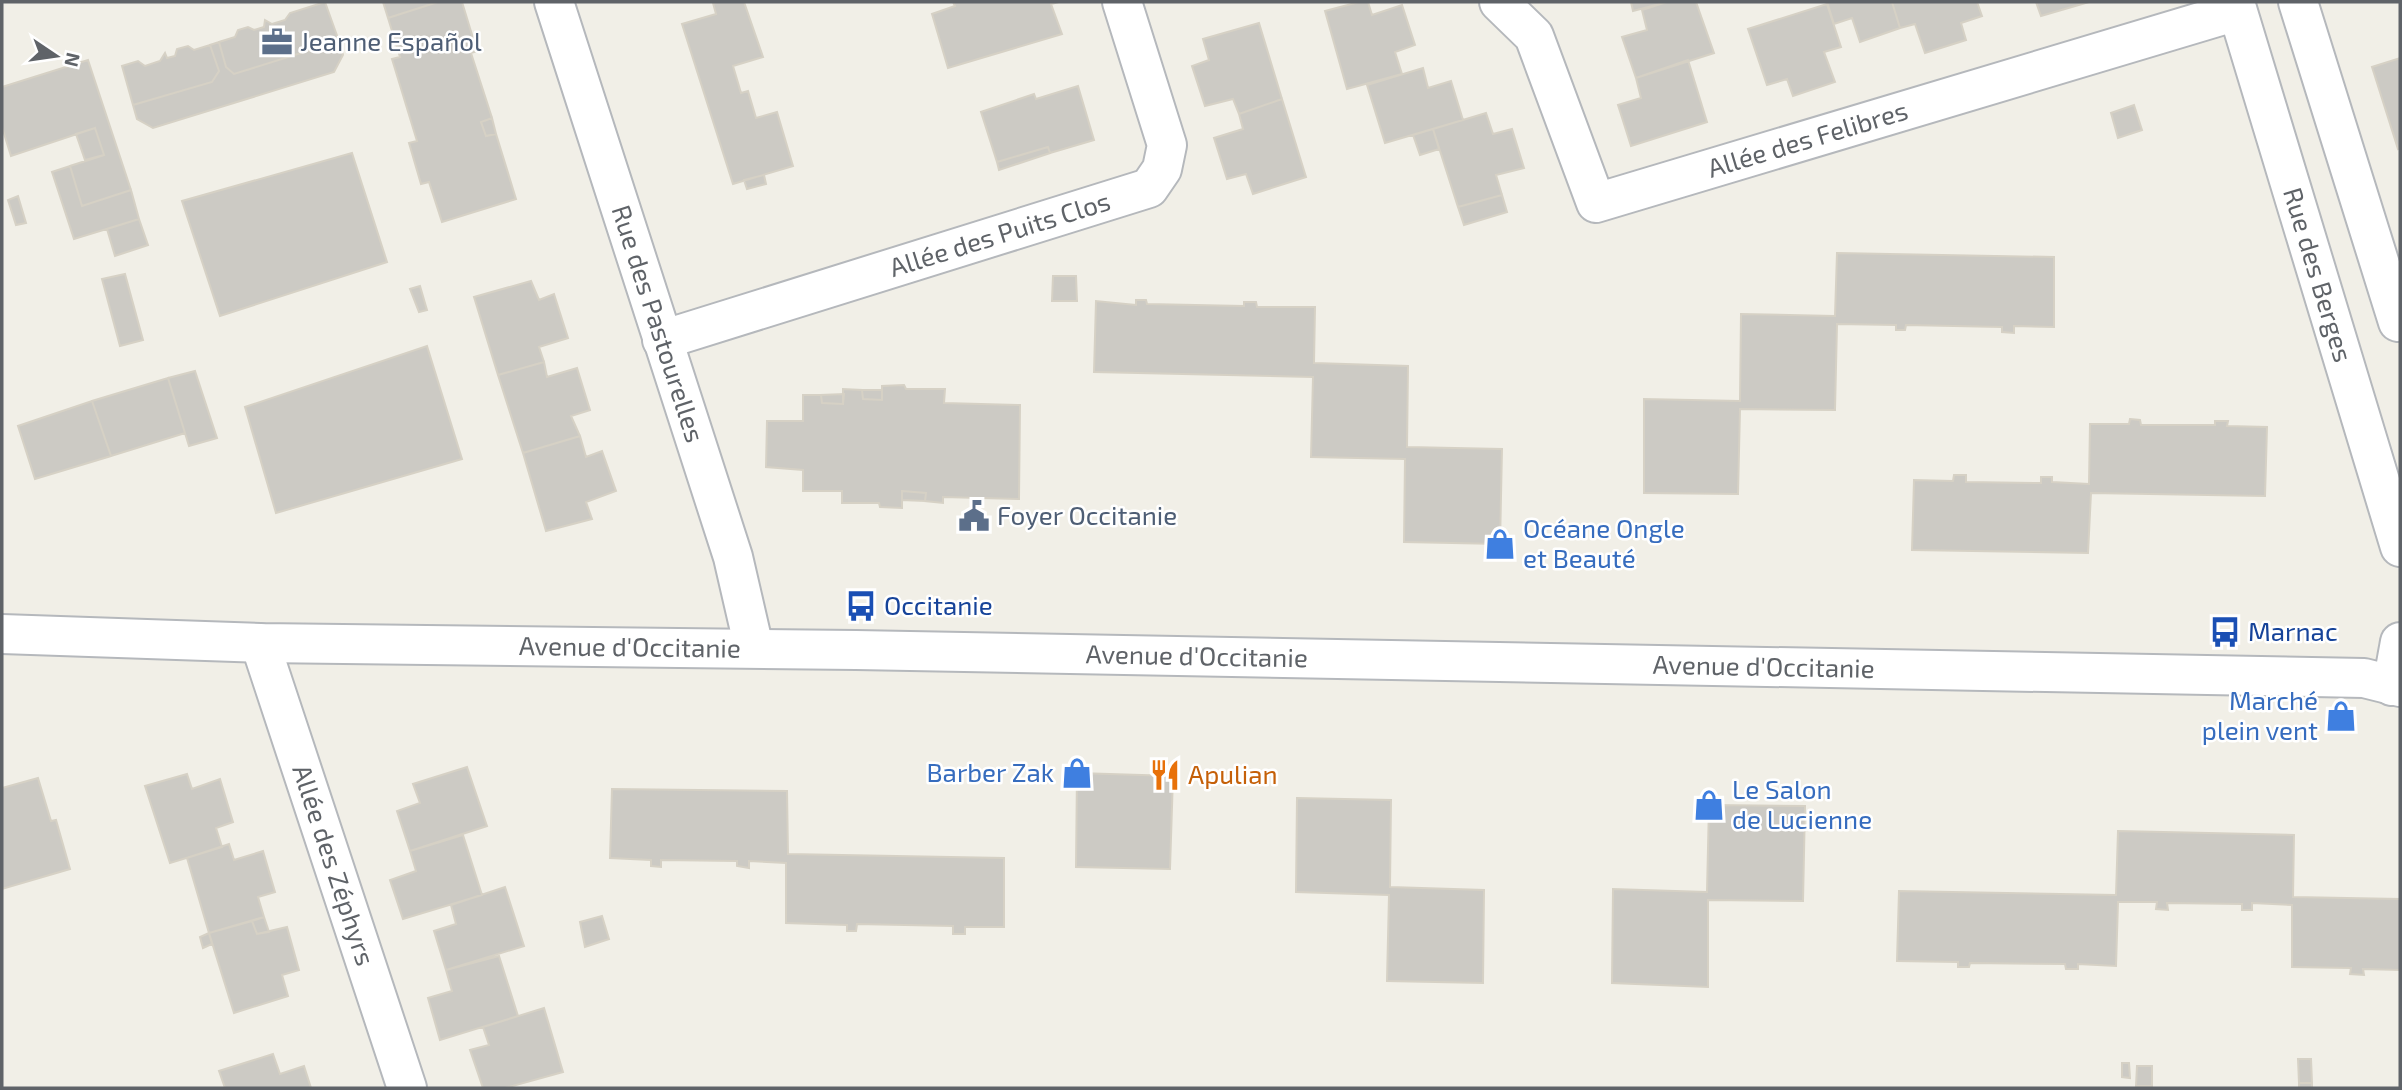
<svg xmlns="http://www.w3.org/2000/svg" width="2402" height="1090" font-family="'Exo 2',sans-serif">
	<rect width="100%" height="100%" fill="#f1efe7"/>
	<path fill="#cccac4" stroke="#d6d1c5" stroke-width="2" d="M325,2L339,41L234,74L226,67L219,42L235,37L238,30L248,27L254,30L264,27L265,20L272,24L285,20L290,13Z
		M383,2H438L388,18Z
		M438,2H462L477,51L471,53L492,118L481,122L486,136L496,134L516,199L442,222L429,182L421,184L409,143L417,141L392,59L400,57L388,18Z
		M717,2H744L763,57L733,66L741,93L748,91L756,118L777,112L793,166L733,184L682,24L716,14L713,3Z
		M953,2H1059L1051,4L1062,34L948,68L932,14L955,6Z
		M1359,2H1368L1372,15L1402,5L1415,45L1395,52L1402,74L1347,89L1325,11Z
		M1631,2H1667L1633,11Z
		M1667,2H1696L1714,53L1636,78L1622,37L1647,30L1642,10Z
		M1827,2H1892L1900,28L1860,42L1852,18L1834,24Z
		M1892,2H1977L1982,16L1961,23L1966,40L1925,53L1915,24L1900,28Z
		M2036,2H2089L2041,16Z
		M1827,4L1841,47L1824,52L1835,82L1793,96L1787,79L1767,85L1748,29Z
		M1259,23L1282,99L1239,114L1233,99L1205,106L1192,66L1209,60L1203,39Z
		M339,41L343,55L334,72L153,128L137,119L133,105L212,82L219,71L210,45L219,42L226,67L234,74Z
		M210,45L219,71L212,82L133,105L122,66L138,61L145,66L160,61L165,53L167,58L175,56L177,49L188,46L194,50Z
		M2400,58V148L2398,149L2372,67Z
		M88,60L131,190L82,206L70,166L104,155L95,128L11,156L2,127V87Z
		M1688,60L1707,122L1631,146L1618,105L1641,98L1636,78Z
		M1423,68L1428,88L1451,81L1463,120L1385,143L1367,85Z
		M1078,86L1094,140L1050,153L1048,147L997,162L981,112L1034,94L1036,99Z
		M1282,99L1306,177L1253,194L1246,174L1227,179L1214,138L1243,129L1239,114Z
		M2134,105L2142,130L2118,138L2111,113Z
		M1486,113L1493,134L1512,129L1524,168L1496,175L1502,195L1458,207L1433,129Z
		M492,118L496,134L486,136L481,122Z
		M95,128L104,155L85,160L76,134Z
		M1433,129L1439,149L1420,155L1413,135Z
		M1048,147L1050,153L999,170L997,162Z
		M352,153L387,262L220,316L182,201Z
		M70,166L82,206L131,190L139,219L74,239L52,172Z
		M764,175L766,184L747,189L744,180Z
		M1502,195L1507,212L1464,225L1458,207Z
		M18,196L26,223L16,225L8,200Z
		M139,219L148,245L115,256L107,229Z
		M1837,253L2054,257V327L2014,326V333L2002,332V327L1906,325L1905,330H1896V325L1837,324L1835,410L1740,409L1738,494L1644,493V399L1740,401L1741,314L1835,316Z
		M125,274L143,340L120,346L102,279Z
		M1053,276H1076L1077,301H1052Z
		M531,281L539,300L554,294L568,338L539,347L544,362L498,375L474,297Z
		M420,286L427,310L419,312L410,289Z
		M1136,300H1146L1147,304L1244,306V302H1256L1257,307H1315L1314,363L1408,366L1407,447L1502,449L1500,544L1404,542L1405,459L1311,457L1313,377L1094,372L1096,301L1136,305Z
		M427,346L462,459L276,513L245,407Z
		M544,362L547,377L577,368L590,410L571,416L580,436L523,453L498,375Z
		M195,371L217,438L189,446L168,378Z
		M168,378L185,433L111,456L92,401Z
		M904,385L906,389H945L944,403L1020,405L1019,499L943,497V503L925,501L926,493L902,491V508L880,507L879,503H842V491H803V470L766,467L767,421H803V395H821L822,403L843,404V389L862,390L863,399L882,400V386Z
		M862,390H882V400L863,399Z
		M844,394L843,404L822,403L821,395Z
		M92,401L111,456L35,479L18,426Z
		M2130,419L2140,420L2141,425H2215V421H2228L2227,426L2267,427L2265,496L2091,493L2088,553L1912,550L1914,480L1953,481L1954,475H1966V482L2041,483V477H2052V482L2089,484L2090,424H2129Z
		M580,436L586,457L602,451L616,491L586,502L592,519L546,531L523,453Z
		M902,491L926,493L925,501L902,500Z
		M467,767L487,826L410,851L397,811L420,803L413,784Z
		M1077,773L1173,776L1170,869L1076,867Z
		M187,774L192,789L220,779L233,822L216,828L222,847L170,863L145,786Z
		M38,778L51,821L56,820L70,869L2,889V788Z
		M612,789L787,791L788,854L1004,858V927H965V934H953V926L857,924L856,931H847V925L786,923V863L749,861V868L737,866V861L661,860V867L651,866V860L610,858Z
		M1297,798L1391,800L1390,887L1484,890L1483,983L1387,981L1389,895L1296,892Z
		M1709,805L1805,806L1803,901L1708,900V987L1612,983L1613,889L1707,892Z
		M2118,831L2294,835L2293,897L2400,899V970L2363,969L2364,975L2350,974L2351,968L2292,967V905L2252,903V910H2242V904L2167,903L2168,910L2156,909L2157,902H2118L2116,966L2078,964V969H2066L2065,964L1970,963L1969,967H1958V962L1897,961L1899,891L2116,895Z
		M463,835L482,895L403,919L390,880L416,871L410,851Z
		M229,844L234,860L263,851L275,892L258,897L264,917L209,933L187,858Z
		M505,887L524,946L446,970L434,931L456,924L451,905Z
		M602,916L609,939L585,947L580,922Z
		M264,917L269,932L257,934L252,921Z
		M252,921L257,934L287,927L299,970L282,975L288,996L234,1013L209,933Z
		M209,933L212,944L203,948L200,937Z
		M499,956L518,1016L440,1040L428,998L452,991L446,970Z
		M544,1008L563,1072L505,1088H483L470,1050L489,1045L483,1027Z
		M273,1054L280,1074L304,1066L311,1088H225L219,1071Z
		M2298,1059H2311L2312,1083H2299Z
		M2122,1063H2129L2130,1078L2122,1077Z
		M2137,1066H2152V1086H2136Z
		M2299,1083H2312V1088H2299Z"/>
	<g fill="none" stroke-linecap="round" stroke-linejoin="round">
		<defs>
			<g id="street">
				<path id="s1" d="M554,2L733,557L754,648"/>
				<path id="s2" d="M1499,2L1534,36L1596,203L2237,11"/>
				<path id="s3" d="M2235,2L2400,547"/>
				<path d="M2298,2L2398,322"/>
				<path id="s4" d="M662,340L1149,188L1162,169L1167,145L1122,2"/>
				<path id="s5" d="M2,634L260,643L856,650L2364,678L2400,687"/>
				<path id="s6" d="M260,643L407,1088"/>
				<path d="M2392,686L2400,642"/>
			</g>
		</defs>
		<use href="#street" stroke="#b5b8bc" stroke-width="42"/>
		<use href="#street" stroke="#fff" stroke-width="38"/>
	</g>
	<defs>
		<symbol id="office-bare" viewBox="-9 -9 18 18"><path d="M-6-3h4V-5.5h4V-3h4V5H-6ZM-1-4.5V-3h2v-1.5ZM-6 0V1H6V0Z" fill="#5c6f8a" stroke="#fff" stroke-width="2.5" paint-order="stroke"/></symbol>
		<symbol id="civic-bare" viewBox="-9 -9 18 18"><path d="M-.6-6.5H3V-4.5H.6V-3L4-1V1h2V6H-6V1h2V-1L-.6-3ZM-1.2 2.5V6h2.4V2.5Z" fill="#5c6f8a" stroke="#fff" stroke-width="2.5" paint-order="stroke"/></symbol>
		<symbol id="shop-bare" viewBox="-9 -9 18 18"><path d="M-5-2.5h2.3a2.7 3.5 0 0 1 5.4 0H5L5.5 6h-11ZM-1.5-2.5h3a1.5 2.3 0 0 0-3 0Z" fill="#3f7fe0" stroke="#fff" stroke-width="2.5" paint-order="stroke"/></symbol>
		<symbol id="bus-bare" viewBox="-9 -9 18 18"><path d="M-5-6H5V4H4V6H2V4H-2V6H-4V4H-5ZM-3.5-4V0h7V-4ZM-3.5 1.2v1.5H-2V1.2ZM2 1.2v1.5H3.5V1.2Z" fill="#1a4fb4" stroke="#fff" stroke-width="2.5" paint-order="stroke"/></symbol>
		<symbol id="restaurant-bare" viewBox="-9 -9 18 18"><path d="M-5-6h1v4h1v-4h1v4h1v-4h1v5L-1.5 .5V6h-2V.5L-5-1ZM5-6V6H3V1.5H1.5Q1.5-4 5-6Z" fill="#e8710a" stroke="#fff" stroke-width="2.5" paint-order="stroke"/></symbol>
	</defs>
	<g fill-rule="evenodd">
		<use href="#office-bare" x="255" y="20" width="44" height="44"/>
		<use href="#civic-bare" x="952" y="494" width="44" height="44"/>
		<use href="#shop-bare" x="1478" y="522" width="44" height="44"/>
		<use href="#bus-bare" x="839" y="584" width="44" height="44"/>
		<use href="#bus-bare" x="2203" y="610" width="44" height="44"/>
		<use href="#shop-bare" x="2319" y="694" width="44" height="44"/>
		<use href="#shop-bare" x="1055" y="751" width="44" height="44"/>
		<use href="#restaurant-bare" x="1143" y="753" width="44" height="44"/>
		<use href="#shop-bare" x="1687" y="783" width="44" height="44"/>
	</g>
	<g text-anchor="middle" stroke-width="5" stroke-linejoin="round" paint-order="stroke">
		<g font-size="26" fill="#4e5e75" stroke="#fff" text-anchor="start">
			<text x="300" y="51">Jeanne Español</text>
			<text x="997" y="525">Foyer Occitanie</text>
		</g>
		<g font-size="26" fill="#5f6368" stroke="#fff">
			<text dy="9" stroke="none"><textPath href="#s2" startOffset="448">Allée des Felibres</textPath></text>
			<text dy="9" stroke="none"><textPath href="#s4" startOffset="354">Allée des Puits Clos</textPath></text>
			<text dy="9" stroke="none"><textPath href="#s3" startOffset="285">Rue des Berges</textPath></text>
			<text dy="9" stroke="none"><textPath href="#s1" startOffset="338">Rue des Pastourelles</textPath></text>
			<text dy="9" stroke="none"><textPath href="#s5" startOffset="628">Avenue d'Occitanie</textPath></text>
			<text dy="9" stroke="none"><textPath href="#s5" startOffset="1195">Avenue d'Occitanie</textPath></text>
			<text dy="9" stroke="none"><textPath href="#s5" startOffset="1762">Avenue d'Occitanie</textPath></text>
			<text dy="9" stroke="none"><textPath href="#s6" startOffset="234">Allée des Zéphyrs</textPath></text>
		</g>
		<g font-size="26" fill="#366cbe" stroke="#fff" text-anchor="start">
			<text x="1523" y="538">Océane Ongle<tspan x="1523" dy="30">et Beauté</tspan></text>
			<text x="2318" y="710" text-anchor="end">Marché<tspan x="2318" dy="30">plein vent</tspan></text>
			<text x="1054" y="782" text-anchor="end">Barber Zak</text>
			<text x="1732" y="799">Le Salon<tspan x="1732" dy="30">de Lucienne</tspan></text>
		</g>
		<g font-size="26" fill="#164399" stroke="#fff" text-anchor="start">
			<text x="884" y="615">Occitanie</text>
			<text x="2248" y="641">Marnac</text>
		</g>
		<g font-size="26" fill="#c56008" stroke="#fff" text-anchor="start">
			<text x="1188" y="784">Apulian</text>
		</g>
	</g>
	<rect width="2402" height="1090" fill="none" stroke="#5f6368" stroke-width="7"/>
	<g transform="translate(56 56) rotate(103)" stroke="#ffffff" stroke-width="5" paint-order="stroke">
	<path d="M0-5L12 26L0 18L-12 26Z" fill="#5f6368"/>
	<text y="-10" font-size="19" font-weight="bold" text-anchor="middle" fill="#5f6368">N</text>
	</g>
</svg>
